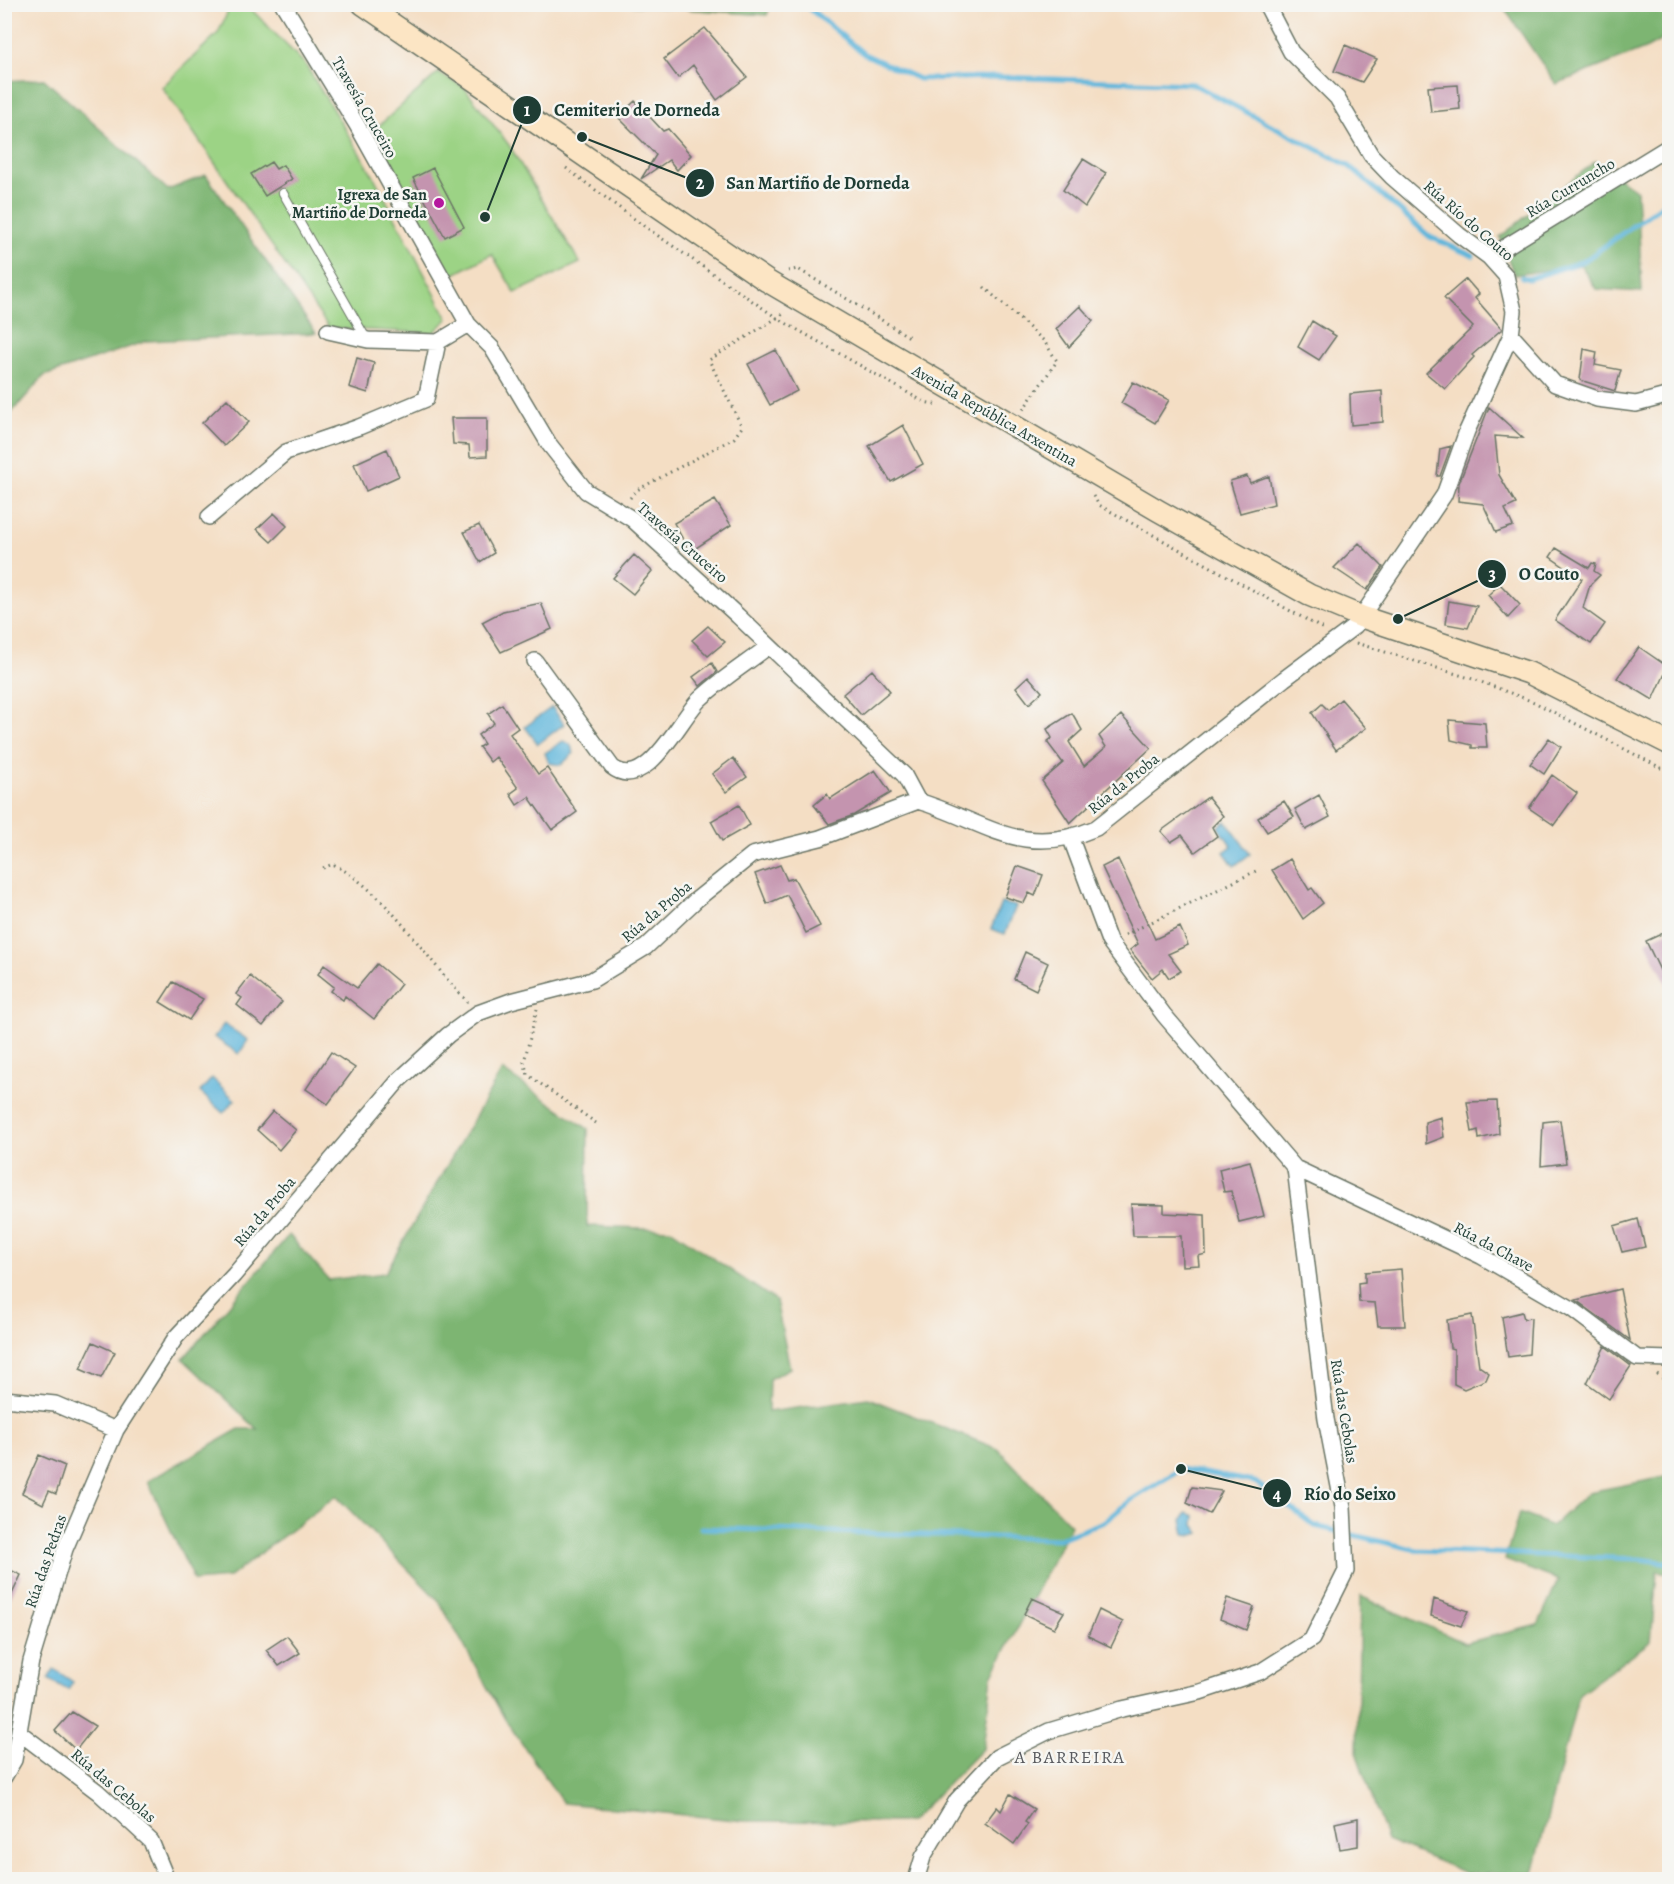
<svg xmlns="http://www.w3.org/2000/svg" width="1674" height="1884" font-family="Alegreya,serif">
	<rect width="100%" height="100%" fill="#f6f6f2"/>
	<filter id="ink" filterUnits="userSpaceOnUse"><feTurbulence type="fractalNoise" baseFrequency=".0167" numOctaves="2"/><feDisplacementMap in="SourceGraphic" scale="12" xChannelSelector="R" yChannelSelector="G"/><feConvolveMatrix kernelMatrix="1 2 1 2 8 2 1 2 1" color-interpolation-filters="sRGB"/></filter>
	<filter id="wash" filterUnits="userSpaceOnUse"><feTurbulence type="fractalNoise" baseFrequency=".008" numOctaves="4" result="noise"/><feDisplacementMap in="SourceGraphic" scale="24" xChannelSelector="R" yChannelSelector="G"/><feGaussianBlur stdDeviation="1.35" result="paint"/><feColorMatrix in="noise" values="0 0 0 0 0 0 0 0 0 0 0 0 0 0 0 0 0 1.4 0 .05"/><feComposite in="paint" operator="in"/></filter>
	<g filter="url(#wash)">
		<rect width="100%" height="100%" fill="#f4dec4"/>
		<path fill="#9cd385" stroke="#5e885c" stroke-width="1.5" d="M231,5H247L305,64L373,175L448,319L433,333L329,328L162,87L218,33Z
			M438,73L464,87L509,145L580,263L515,293L492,254L447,278L373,131Z"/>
		<path fill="#7db572" stroke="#4e7953" stroke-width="1.5" d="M627,5L771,4V5L767,15Z
			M1502,5H1669V36L1647,48L1556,84Z
			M44,79L168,190L206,175L316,333L147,341L44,376L5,420V81Z
			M1596,161L1637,191L1642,292L1596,289L1581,265L1514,275L1500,237Z
			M502,1070L588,1129L587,1226L670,1229L776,1301L790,1368L769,1379L768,1412L868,1398L998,1449L1071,1525L992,1676L983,1748L910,1822L745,1821L563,1803L505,1719L439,1601L336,1496L228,1578L194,1581L148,1481L239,1429H257L183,1359L289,1235L329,1280L385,1273Z
			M1665,1477L1669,1478V1573L1657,1571L1651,1641L1579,1694L1533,1873L1468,1874L1387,1840L1357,1755L1360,1596L1465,1643L1538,1625L1558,1580L1505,1560L1519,1513L1552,1526L1589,1492Z"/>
		<path fill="#5eb6db" stroke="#3e7a88" stroke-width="1.5" d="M552,707L564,724L538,744L525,727Z
			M563,741L570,744L574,753L561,765L549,763L545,753Z
			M1226,821L1250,854L1234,866L1224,852L1232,846L1218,827Z
			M1001,903L1016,906L1005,934L991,929Z
			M224,1024L248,1040L239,1054L214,1037Z
			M212,1078L235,1100L223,1113L200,1092Z
			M1187,1513L1195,1516L1194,1525L1200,1533L1194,1535L1185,1534L1182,1520Z
			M54,1669L73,1682L68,1690L48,1679Z"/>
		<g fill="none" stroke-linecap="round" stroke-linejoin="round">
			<path stroke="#5eb6db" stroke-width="5" d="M804,4L864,54L919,79L1000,77L1193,84L1349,166L1430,237L1473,256
				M1522,277L1528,279L1584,261L1670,199
				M701,1528L1059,1539L1104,1522L1128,1502L1181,1469L1255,1482L1315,1526L1417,1550L1639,1559L1670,1563"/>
		</g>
		<g id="blocks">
			<path fill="#c494af" d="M705,28L747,77L717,100L693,65L678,78L664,59Z
				M1345,45L1377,59L1362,82L1334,71Z
				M1458,85L1460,109L1431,112L1428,87Z
				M635,101L663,131L668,129L691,155L677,170L669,160L641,179L656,155L618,117Z
				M1083,159L1106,173L1085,207L1063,190Z
				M271,162L276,169L283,165L292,179L265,196L251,174Z
				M433,168L464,227L445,237L413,178Z
				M1466,279L1479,294L1475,298L1502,329L1472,355L1474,357L1445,389L1426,373L1473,327L1444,298Z
				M1080,306L1093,321L1069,347L1056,329Z
				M1312,321L1336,336L1319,360L1298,347Z
				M1584,349L1597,352L1595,365L1621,370L1615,391L1580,380Z
				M776,350L797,391L770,405L748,364Z
				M357,358L374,363L368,393L349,387Z
				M1133,382L1169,400L1155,423L1121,403Z
				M1382,391L1383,422L1351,425L1350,394Z
				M227,399L249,422L224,446L202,423Z
				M1489,407L1523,438L1495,436L1499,475L1516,504L1505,509L1513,526L1496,532L1483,504L1458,501L1459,483Z
				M451,418H487V456L470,457L469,445L453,444Z
				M903,425L923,464L891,482L869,446Z
				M1451,446L1440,476H1437L1440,449Z
				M387,449L399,476L366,491L354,464Z
				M1247,476L1250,483L1269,476L1274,504L1240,513L1230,481Z
				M715,500L731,525L690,552L674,523Z
				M274,513L287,526L271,542L257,529Z
				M479,525L494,553L480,562L464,532Z
				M1359,543L1383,567L1367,590L1334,568Z
				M1556,548L1589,568L1592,563L1596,564L1594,571L1600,575L1590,585L1583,608L1605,624L1591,644L1555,620L1582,579L1550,557Z
				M634,555L652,571L633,594L613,578Z
				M1500,584L1520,605L1508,618L1488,595Z
				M1449,601L1477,606L1468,628L1446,624Z
				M541,603L552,629L501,652L482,622L503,611Z
				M708,626L725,642L708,656L692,640Z
				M1639,647L1668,667L1653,700L1617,678Z
				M712,663L717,672L700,686L693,677Z
				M872,670L890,691L861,715L843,694Z
				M1028,676L1042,692L1029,704L1016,687Z
				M1341,699L1366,728L1336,750L1312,713L1322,704L1328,710Z
				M502,704L518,728L510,734L538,774L547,768L577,812L552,830L529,797L517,805L510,794L518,788L496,757L490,762L479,747L484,744L478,735L494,723L488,714Z
				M1072,713L1082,730L1069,742L1084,766L1106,747L1099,736L1121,715L1151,748L1070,823L1042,781L1063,763L1047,742L1052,738L1047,729Z
				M1449,720L1485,723L1487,748H1472V745L1451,740Z
				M1549,738L1561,747L1544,774L1530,764Z
				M733,758L747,777L726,792L712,774Z
				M875,770L891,793L854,815L829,824L814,805L827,794L830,799Z
				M1552,775L1577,793L1554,825L1529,808Z
				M1319,795L1330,817L1306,830L1295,809Z
				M1208,797L1223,816L1212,827L1217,836L1195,852L1182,835L1171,842L1161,831Z
				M1284,801L1294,817L1267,832L1258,818Z
				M739,805L750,825L722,841L711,821Z
				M1118,859L1155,939L1180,927L1188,945L1168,954L1181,971L1169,978L1163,969L1152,978L1130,950L1138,944L1102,867Z
				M1290,859L1309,890L1312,888L1323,903L1303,919L1272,870Z
				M780,865L787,880L794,878L820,926L806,933L787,895L767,904L755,874Z
				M1017,866L1043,875L1035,896L1029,893L1024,903L1005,897Z
				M1670,930V991L1646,941Z
				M1025,952L1048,963L1036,990L1014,979Z
				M377,964L401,984L374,1019L345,996L343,1000L331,991L334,987L318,974L324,965L357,988Z
				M250,976L282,1002L263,1026L237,1005L242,998L236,994Z
				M173,982L203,999L189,1020L160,1002Z
				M331,1052L355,1068L328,1104L306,1089Z
				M1497,1101L1499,1134L1479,1139L1478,1130L1472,1132L1467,1102Z
				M273,1111L296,1130L279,1150L257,1130Z
				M1441,1117L1444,1137L1426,1144L1425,1122Z
				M1560,1120L1566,1163L1541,1166L1543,1122Z
				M1250,1161L1264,1216L1239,1222L1231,1191L1224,1192L1219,1169Z
				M1131,1204L1164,1205V1213L1205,1215L1206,1254L1198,1256L1199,1265L1182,1266L1181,1236H1133Z
				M1638,1219L1645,1247L1622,1252L1614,1226Z
				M1401,1269L1405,1326H1378L1375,1303L1359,1302L1358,1283L1365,1282V1272Z
				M1620,1289L1630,1340L1576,1300Z
				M1522,1312L1524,1319L1531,1318L1529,1354L1508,1357L1502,1317Z
				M1472,1315L1479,1366L1489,1373L1486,1380L1464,1389L1454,1384V1349L1450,1348L1447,1320Z
				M93,1342L115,1352L101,1378L80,1369Z
				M1605,1346L1631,1366L1609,1399L1587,1383Z
				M39,1455L65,1466L56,1494L49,1491L43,1504L22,1493Z
				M1192,1487L1222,1491L1209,1514L1187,1503Z
				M4,1567L21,1575L4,1611Z
				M1032,1598L1064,1612L1054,1628L1024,1614Z
				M1227,1598L1254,1607L1246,1630L1220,1619Z
				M1434,1599L1468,1611L1461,1626L1431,1616Z
				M1099,1610L1123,1622L1111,1647L1088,1636Z
				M287,1636L300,1653L279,1666L266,1650Z
				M72,1712L95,1726L76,1750L55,1731Z
				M1010,1794L1034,1809L1025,1822L1028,1824L1014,1844L985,1823L997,1807L1001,1811Z
				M1358,1818V1846L1340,1849L1335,1823Z"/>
		</g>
	</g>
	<g filter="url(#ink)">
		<use href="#blocks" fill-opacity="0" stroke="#6a7566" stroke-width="1.5"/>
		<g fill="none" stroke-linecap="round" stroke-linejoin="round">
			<defs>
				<path id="lane" d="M283,193L367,340"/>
				<path id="street" d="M283,4L357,125L468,324L492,348L549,444L586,491L632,519L738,616L904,775L918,801
					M1489,257L1670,146
					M328,331L368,340L438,342
					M1511,335L1555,384L1597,399L1636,404L1670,395
					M209,517L286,452L359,427L426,399L438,342L468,324
					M535,661L612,767C646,794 680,718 700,699C721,679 747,663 769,646
					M1295,1168L1481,1256L1572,1309L1637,1358L1670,1359
					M4,1399L55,1404L116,1430L176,1337L234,1275L399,1080L448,1035L478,1013L511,1001L592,980L646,947L696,900L752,855L820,838L918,801C985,821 1021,860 1096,828L1284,679L1355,626L1444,495L1467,431L1511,335L1514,311L1506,276L1489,257L1459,235L1392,177L1371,155L1337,98L1291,52L1266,4
					M20,1733L98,1792L151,1841L167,1880
					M4,1777L14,1760L31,1661L65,1549L116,1430
					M916,1880L923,1857L957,1800L997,1757L1049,1731L1122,1709L1200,1692L1260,1672L1312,1639L1346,1571L1343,1507L1326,1419L1295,1168L1164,1015L1109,941L1071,839"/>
				<path id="secondary" d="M363,4L767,281L1159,511L1309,595L1362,617L1529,673L1670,744"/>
			</defs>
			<use href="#lane" stroke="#6a7566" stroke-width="10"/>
			<use href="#street" stroke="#6a7566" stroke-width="18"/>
			<use href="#secondary" stroke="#6a7566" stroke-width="24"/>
			<path stroke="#6a7566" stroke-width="3" stroke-dasharray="1.5 4.5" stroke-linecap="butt" d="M566,168L641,224L777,318L924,402L939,405
				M788,271L798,269L911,338
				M984,287L1044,341L1057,361L1022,411
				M1093,496L1099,505L1325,630
				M630,498L637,490L734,438L742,427L709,360L785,313
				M1356,643L1476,680L1534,702L1663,769L1670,766
				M323,868L333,864C392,896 422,956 468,1002
				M1125,935L1258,870
				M537,1009L524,1062L528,1075L596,1123
				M1657,1374L1670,1384"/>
			<use href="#lane" stroke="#fff" stroke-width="8"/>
			<use href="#street" stroke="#fff" stroke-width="15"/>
			<use href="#secondary" stroke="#fce5c4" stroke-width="21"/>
		</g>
	</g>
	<circle fill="#b5179e" stroke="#f6f6f2" stroke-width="2" cx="439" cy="203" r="6"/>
	<g text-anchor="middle" stroke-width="5" stroke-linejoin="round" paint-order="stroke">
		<g font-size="16" fill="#1f3d34" stroke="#f6f6f2">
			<text transform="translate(365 107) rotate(60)" y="6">Travesía Cruceiro</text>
			<text transform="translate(1570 187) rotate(-31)" y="6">Rúa Curruncho</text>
			<text transform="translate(1469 220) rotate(41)" y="6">Rúa Río do Couto</text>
			<text transform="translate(995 415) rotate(30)" y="6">Avenida República Arxentina</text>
			<text transform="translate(683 542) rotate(41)" y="6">Travesía Cruceiro</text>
			<text transform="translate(1123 783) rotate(-39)" y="6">Rúa da Proba</text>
			<text transform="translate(656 911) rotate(-40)" y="6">Rúa da Proba</text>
			<text transform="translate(264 1211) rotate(-50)" y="6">Rúa da Proba</text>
			<text transform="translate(1494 1246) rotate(28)" y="6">Rúa da Chave</text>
			<text transform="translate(1345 1411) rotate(81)" y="6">Rúa das Cebolas</text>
			<text transform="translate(45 1561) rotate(-71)" y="6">Rúa das Pedras</text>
			<text transform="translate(114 1785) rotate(40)" y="6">Rúa das Cebolas</text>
		</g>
		<g font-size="16" font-weight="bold" fill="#1f3d34" stroke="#f6f6f2" text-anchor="end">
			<text x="427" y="200">Igrexa de San<tspan x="427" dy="18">Martiño de Dorneda</tspan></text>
		</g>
		<g font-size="18" letter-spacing="1.5" fill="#595b5f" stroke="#f6f6f2">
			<text x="1070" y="1763">A BARREIRA</text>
		</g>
	</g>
	<path fill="none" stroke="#1f3d34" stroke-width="2" d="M485 217L527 110M582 137L700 183M1398 619L1492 574M1181 1469L1277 1493"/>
	<g fill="#1f3d34" stroke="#f6f6f2" stroke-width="2">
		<circle cx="485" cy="217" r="6"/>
		<circle cx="582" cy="137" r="6"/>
		<circle cx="1398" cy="619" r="6"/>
		<circle cx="1181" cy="1469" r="6"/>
		<circle cx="527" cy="110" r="15"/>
		<circle cx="700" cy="183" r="15"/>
		<circle cx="1492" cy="574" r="15"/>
		<circle cx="1277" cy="1493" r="15"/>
	</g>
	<g font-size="18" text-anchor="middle" font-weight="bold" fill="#fff">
		<text x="527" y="116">1</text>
		<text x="700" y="189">2</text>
		<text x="1492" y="580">3</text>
		<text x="1277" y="1500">4</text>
	</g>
	<g font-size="18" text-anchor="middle" font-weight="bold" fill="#1f3d34" stroke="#f6f6f2" stroke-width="5" stroke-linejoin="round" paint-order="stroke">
		<text x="637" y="116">Cemiterio de Dorneda</text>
		<text x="818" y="189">San Martiño de Dorneda</text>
		<text x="1549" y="580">O Couto</text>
		<text x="1350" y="1500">Río do Seixo</text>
	</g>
	<rect width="1674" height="1884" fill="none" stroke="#f6f6f2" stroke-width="24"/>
</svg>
